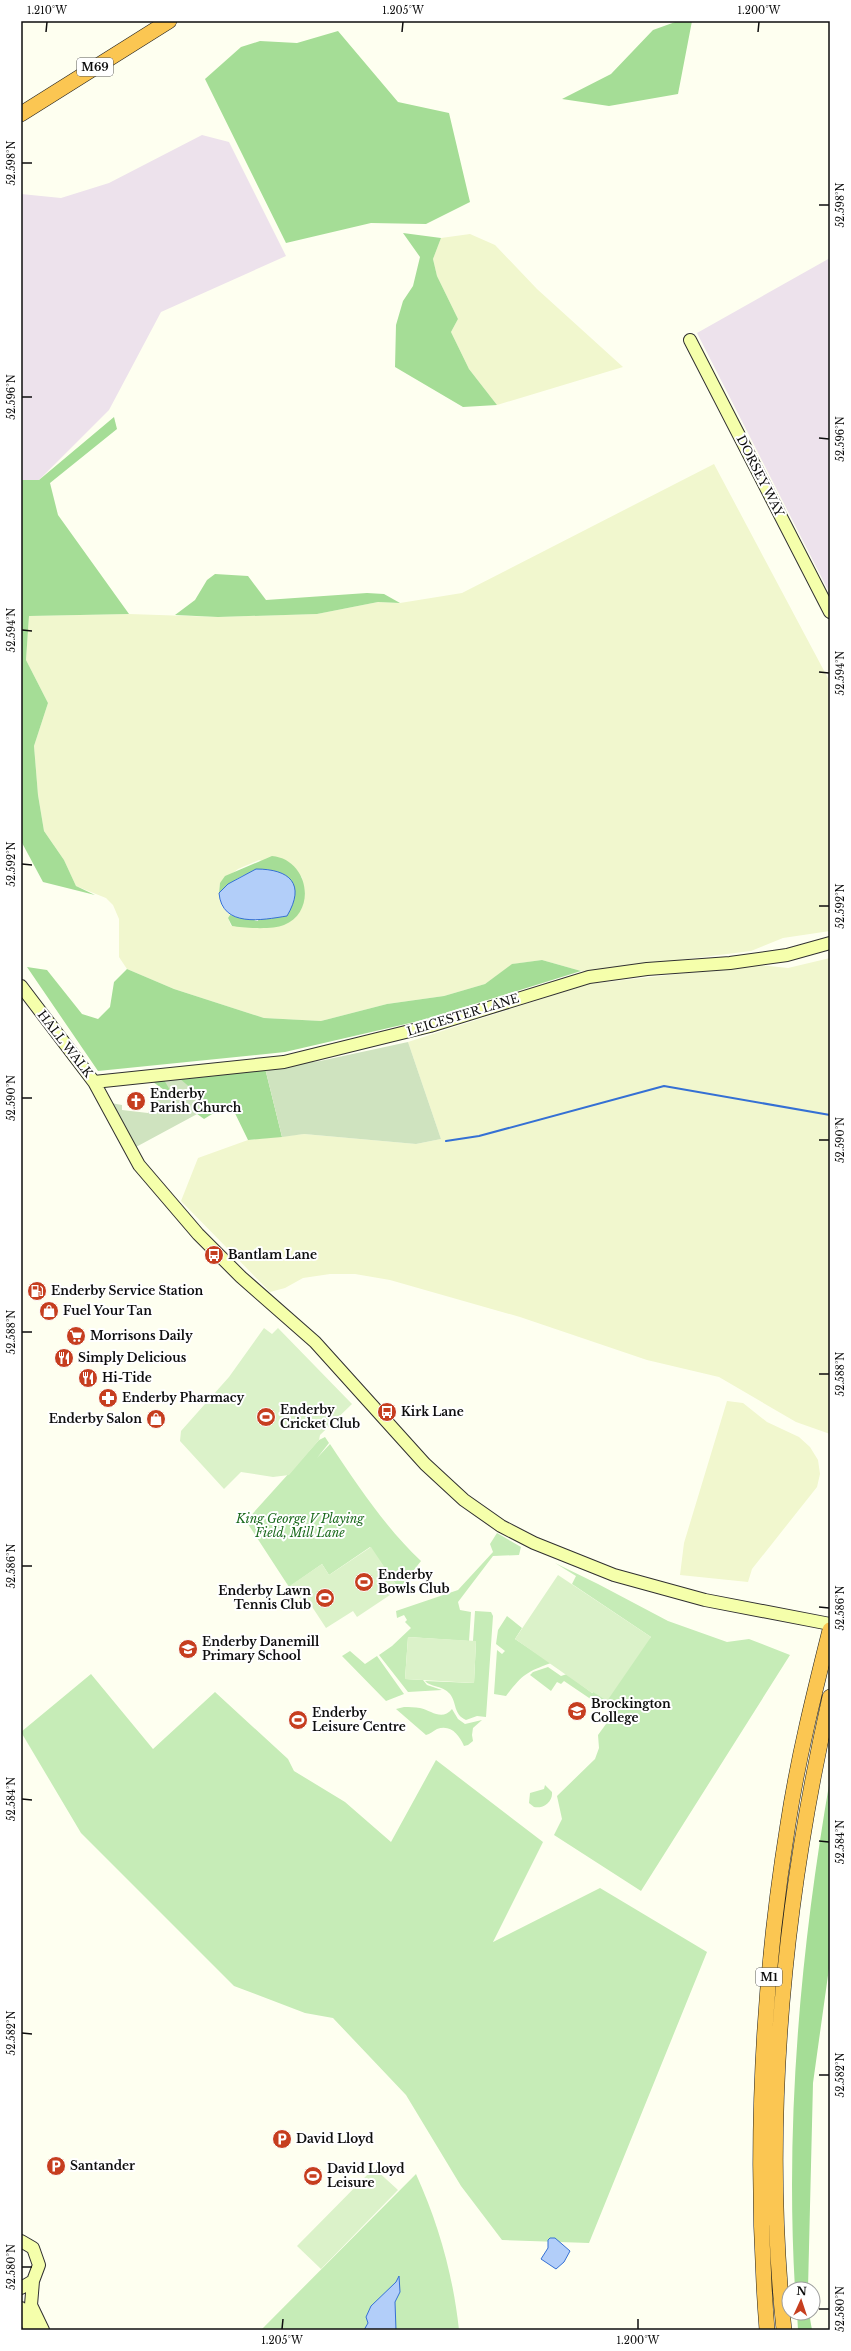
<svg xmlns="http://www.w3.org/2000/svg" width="851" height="2351" font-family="'Libre Baskerville',serif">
	<rect width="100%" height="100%" fill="#fefff0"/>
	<path fill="#ede2ec" d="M202,135L229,142L286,256L161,312L109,410L37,482L21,481V194L61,198L109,183Z
		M830,258V594L697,333Z"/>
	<path fill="#f1f7ce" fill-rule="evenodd" d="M470,234L495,245L537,289L623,367L497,405L469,369L451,332L458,319L437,276L433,259L441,238Z
		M714,464L830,682V931L783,938L751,951L592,971H581L542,960L513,964L485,984L444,996L387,1004L321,1021L264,1018L174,989L127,969L119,957V919L113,905L106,898L76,886L64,860L44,831L38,795L34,746L48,703L26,660L29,616L129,614L218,617L317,614L378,602L400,603L462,593ZM259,860L302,877L304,895L274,927L231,926L228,918L230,915L222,907L219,893L220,883L238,869Z
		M830,958V1434L796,1422L719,1377L647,1360L520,1317L390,1280L355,1274H330L303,1278L285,1288L270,1292L181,1201L198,1158L248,1140L304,1134L416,1144L441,1139L408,1042L588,984L759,965L788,968Z
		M727,1401L743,1403L767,1422L799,1437L810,1447L818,1460L820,1474L817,1487L752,1569L748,1582L680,1575L684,1543Z"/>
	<path fill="#c6ecb7" d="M325,1437L329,1443L317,1458L330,1444C358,1486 385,1527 421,1561L399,1589L370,1547L329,1575L322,1564L289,1587L246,1521L319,1440Z
		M497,1533L521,1547L519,1555L493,1556L458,1602L460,1610L471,1612L469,1641L408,1637L405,1679L423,1680L427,1685L442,1690L408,1692L379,1655L392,1646L411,1628L405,1622L407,1620L404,1615L397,1618L396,1611L458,1590L493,1552L490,1544Z
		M555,1563L598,1584L668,1621L727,1642L749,1639L790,1655L641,1891L554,1835L562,1819L557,1796L595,1759L599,1748L598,1735L614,1713L601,1705L598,1710L593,1706L595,1702L564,1681L561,1684L557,1682L551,1691L530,1675L533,1672L548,1667L561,1676L567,1674L592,1693L651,1637L572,1584L576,1576Z
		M475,1611L491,1612L493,1616L486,1717L477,1716L466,1720C453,1714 457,1703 450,1694C442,1685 430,1687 425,1681L474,1683L476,1641H473Z
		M507,1616L522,1628L515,1639L551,1663C526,1672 522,1675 506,1696L494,1694L497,1650L502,1654L505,1651L496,1644L498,1630Z
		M350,1651L365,1664L377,1656L404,1694L386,1701L342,1656Z
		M91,1674L153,1749L215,1692L288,1759L294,1771L345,1802L391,1842L436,1760L543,1842L493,1942L600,1888L707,1952L589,2243L502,2240L461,2186L406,2095L333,2018L305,2013L234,1986L81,1833L21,1732Z
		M404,1707C409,1707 415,1707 420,1708C432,1711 442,1721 452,1709L458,1719L465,1724L482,1720L473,1728L472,1735L473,1741L468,1745L464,1746C459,1735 451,1724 437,1729C433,1731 430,1734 426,1735L396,1709Z
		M545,1785L552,1792C553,1802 543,1809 534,1807L529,1803L530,1793L544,1789Z
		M416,2174C439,2225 453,2275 459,2330H261Z"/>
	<path fill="#a5dd96" d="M678,21H692L678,94L609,106L562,99L611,74L653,30Z
		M338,31L398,102L449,113L470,202L426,224L371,223L286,243L205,79L241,47L260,41L297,43Z
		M403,233L441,238L433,259L437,276L458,319L451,332L469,369L497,405L463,407L395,367L396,325L403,301L413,286L420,257Z
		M114,417L117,429L50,483L58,515L129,614L29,616L26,660L48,703L34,746L38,795L44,831L64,860L76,886L95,895L43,882L21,841V480H39Z
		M215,574L248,576L266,600L367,593L384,594L400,603L378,602L317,614L218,617L175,615L195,600L207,580Z
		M272,856C308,859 318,911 284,925C272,930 244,928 232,926L228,918L230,915L258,921L271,870C251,868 234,879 219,893L220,883L225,876Z
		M542,960L581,971L423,1020L285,1052L98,1071L27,967L47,970L82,1014L98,1019L110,1007L114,982L127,969L174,989L264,1018L321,1021L387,1004L444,996L485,984L512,964Z
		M265,1068L282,1137L248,1140L230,1103L204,1119L149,1079Z
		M830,1779V1961L813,2083L808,2289H795C785,2118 801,1947 830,1779Z
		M797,2313H809L812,2330H798Z"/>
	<path fill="#cfe3bf" d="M408,1042L441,1139L416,1144L304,1134L282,1137L265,1068L320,1061Z
		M179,1078L212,1106L136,1147L111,1103L122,1105V1110L148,1113L150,1109L155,1110V1095L170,1090L164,1080Z"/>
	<path fill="#dbf2c9" d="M264,1328L272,1334L278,1328L352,1404L320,1435L319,1440L289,1475L273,1477L241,1472L224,1489L180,1441L181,1431L229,1377Z
		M371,1547L399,1589L357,1617L353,1611L326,1628L305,1596L300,1599L291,1585L322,1564L329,1575Z
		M558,1575L651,1637L607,1701L593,1692L592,1693L515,1639Z
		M408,1637L476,1641L474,1683L405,1679Z
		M374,2168L398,2190L321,2269L297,2246Z"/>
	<path fill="#b2cef9" stroke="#3570d4" d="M256,869C290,869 306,884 287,916C262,920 222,928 219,893L228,884Z
		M550,2238H555L570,2251L564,2262L556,2269L541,2259L548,2248V2240Z
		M399,2276L400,2292L395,2302L396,2330H364L368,2323L366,2317L371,2306L396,2282Z"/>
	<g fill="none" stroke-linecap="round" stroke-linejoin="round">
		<path stroke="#3570d4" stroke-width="2" d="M446,1141L479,1136L664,1086L830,1115"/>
		<defs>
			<path id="secondary" d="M690,340L830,612
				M21,986L94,1082L139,1165L198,1234L241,1277L315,1342L425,1464L464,1500L501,1526L534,1543L614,1575L705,1600L830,1624
				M94,1082L284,1062L430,1026L589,977L647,969L730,963L787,955L830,943
				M21,2241L33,2248L39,2265L33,2281L21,2288
				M33,2281L31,2305L43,2330
				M21,2308L30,2330"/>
			<path id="highway" d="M21,114L169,21
				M767,2330C754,2161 761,1991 788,1824C798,1758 814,1694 830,1630
				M784,2330C762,2120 784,1902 830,1697"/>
		</defs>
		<use href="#secondary" stroke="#303030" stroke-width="14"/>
		<use href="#highway" stroke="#1f1f1f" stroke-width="16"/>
		<use href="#secondary" stroke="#f5ffab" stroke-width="12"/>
		<use href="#highway" stroke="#fbc652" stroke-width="15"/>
	</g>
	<path fill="none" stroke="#0e0e0e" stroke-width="1.5" d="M46,32L47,22M402,32L403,22M758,32L759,22M22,163H32M819,205H829M22,397H32M819,438L829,439M22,630L32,631M819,672L829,673M22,864L32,865M819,906H829M22,1098H32M819,1140H829M22,1332H32M819,1374H829M22,1566H32M819,1607L829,1608M22,1799L32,1800M819,1841L829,1842M22,2033L32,2034M819,2075H829M22,2267H32M819,2309H829M282,2329L283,2319M638,2329V2319"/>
	<defs>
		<symbol id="church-disc" viewBox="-11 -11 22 22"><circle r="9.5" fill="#c63e1f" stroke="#fff"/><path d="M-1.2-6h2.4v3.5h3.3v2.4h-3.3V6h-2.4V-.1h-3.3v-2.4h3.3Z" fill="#fff"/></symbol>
		<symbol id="bus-disc" viewBox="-11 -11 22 22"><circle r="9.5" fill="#c63e1f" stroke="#fff"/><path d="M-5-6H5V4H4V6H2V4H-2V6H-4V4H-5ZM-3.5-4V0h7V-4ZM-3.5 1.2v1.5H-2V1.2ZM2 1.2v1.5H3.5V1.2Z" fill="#fff"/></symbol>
		<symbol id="fuel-disc" viewBox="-11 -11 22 22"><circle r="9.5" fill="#c63e1f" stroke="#fff"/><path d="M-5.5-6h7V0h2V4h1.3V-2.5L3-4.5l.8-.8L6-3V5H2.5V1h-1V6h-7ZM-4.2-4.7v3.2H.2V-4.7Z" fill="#fff"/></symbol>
		<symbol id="shop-disc" viewBox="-11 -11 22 22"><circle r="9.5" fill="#c63e1f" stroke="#fff"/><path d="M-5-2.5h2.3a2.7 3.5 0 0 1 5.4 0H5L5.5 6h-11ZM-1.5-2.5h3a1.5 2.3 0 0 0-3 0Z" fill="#fff"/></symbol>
		<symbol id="supermarket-disc" viewBox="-11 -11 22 22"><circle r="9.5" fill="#c63e1f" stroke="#fff"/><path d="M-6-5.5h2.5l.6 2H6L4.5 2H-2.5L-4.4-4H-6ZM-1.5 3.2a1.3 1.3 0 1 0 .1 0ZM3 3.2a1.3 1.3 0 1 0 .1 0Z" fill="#fff"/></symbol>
		<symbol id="restaurant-disc" viewBox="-11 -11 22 22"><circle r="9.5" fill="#c63e1f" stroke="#fff"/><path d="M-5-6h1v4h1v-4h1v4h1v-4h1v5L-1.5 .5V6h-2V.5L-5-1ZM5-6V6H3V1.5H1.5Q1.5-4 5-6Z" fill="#fff"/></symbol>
		<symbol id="pharmacy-disc" viewBox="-11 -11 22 22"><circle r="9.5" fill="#c63e1f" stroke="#fff"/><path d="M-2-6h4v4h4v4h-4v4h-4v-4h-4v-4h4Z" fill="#fff"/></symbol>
		<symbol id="stadium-disc" viewBox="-11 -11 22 22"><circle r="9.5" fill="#c63e1f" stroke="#fff"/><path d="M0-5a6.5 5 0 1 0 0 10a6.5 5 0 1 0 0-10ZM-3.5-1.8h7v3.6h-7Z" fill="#fff"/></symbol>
		<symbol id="school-disc" viewBox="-11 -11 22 22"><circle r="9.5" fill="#c63e1f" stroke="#fff"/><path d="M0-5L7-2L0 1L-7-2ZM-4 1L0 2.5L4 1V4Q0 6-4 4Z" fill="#fff"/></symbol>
		<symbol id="parking-disc" viewBox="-11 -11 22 22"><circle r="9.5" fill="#c63e1f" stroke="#fff"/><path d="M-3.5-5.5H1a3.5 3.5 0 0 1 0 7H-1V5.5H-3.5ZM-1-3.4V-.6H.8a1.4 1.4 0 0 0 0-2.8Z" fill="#fff"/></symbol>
	</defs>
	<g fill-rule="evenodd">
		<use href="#church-disc" x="125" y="1090" width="22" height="22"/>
		<use href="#bus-disc" x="203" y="1244" width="22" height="22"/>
		<use href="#fuel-disc" x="26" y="1280" width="22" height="22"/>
		<use href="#shop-disc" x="38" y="1300" width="22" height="22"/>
		<use href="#supermarket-disc" x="65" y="1325" width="22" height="22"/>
		<use href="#restaurant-disc" x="53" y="1347" width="22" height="22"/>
		<use href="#restaurant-disc" x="77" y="1367" width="22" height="22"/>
		<use href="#pharmacy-disc" x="97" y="1387" width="22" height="22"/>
		<use href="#bus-disc" x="376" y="1401" width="22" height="22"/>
		<use href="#stadium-disc" x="255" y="1406" width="22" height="22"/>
		<use href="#shop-disc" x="145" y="1408" width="22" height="22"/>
		<use href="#stadium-disc" x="353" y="1571" width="22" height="22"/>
		<use href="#stadium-disc" x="314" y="1587" width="22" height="22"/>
		<use href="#school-disc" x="177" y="1638" width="22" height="22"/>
		<use href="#school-disc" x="566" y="1700" width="22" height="22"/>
		<use href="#stadium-disc" x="287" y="1709" width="22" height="22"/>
		<use href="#parking-disc" x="271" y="2128" width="22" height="22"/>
		<use href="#parking-disc" x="45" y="2155" width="22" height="22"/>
		<use href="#stadium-disc" x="302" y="2165" width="22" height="22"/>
	</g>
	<g text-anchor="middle" stroke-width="4" stroke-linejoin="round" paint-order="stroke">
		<g fill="#fff" stroke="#565656" stroke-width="1">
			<rect x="77" y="58" width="36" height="18" rx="3"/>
			<rect x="756" y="1968" width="26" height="18" rx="3"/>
		</g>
		<g font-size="11" font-weight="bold" fill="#0e0e0e">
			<text x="95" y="71">M69</text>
			<text x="769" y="1981">M1</text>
		</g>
		<g font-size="12" fill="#0e0e0e" stroke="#fff">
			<text transform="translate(760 476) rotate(63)" y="4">DORSEY WAY</text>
			<text transform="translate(463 1015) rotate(-17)" y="4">LEICESTER LANE</text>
			<text transform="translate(65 1044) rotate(52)" y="4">HALL WALK</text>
		</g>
		<g font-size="12" font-weight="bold" fill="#0e0e0e" stroke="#fff" text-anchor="start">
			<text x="150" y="1098">Enderby<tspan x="150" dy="14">Parish Church</tspan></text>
			<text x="228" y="1259">Bantlam Lane</text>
			<text x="51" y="1295">Enderby Service Station</text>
			<text x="63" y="1315">Fuel Your Tan</text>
			<text x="90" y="1340">Morrisons Daily</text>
			<text x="78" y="1362">Simply Delicious</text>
			<text x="102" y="1382">Hi-Tide</text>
			<text x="122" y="1402">Enderby Pharmacy</text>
			<text x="280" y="1414">Enderby<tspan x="280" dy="14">Cricket Club</tspan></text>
			<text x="401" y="1416">Kirk Lane</text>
			<text x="142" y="1423" text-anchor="end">Enderby Salon</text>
			<text x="378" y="1579">Enderby<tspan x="378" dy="14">Bowls Club</tspan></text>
			<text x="311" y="1595" text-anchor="end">Enderby Lawn<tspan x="311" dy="14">Tennis Club</tspan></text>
			<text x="202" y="1646">Enderby Danemill<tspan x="202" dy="14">Primary School</tspan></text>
			<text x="591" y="1708">Brockington<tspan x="591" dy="14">College</tspan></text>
			<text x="312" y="1717">Enderby<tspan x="312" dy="14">Leisure Centre</tspan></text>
			<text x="296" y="2143">David Lloyd</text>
			<text x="70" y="2170">Santander</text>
			<text x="327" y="2173">David Lloyd<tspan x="327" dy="14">Leisure</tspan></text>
		</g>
		<g font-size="12" font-style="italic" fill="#1b6a1d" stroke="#fff">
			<text x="300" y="1523">King George V Playing<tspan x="300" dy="14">Field, Mill Lane</tspan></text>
		</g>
	</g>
	<rect width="851" height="2351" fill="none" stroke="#ffffff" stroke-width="44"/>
	<g transform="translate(801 2301) rotate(3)"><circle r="19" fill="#ffffff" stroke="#9f9f9f"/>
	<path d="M0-3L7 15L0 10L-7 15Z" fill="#c63e1f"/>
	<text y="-6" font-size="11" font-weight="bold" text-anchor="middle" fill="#0e0e0e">N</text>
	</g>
	<rect x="22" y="22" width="807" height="2307" fill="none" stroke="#0e0e0e" stroke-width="1.5"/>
	<g font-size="10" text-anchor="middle" fill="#0e0e0e">
		<text x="47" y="14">1.210°W</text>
		<text x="403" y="14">1.205°W</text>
		<text x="759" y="14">1.200°W</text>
		<text transform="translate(11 163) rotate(-90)" y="4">52.598°N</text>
		<text transform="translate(840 205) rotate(-90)" y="4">52.598°N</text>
		<text transform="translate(11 397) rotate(-90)" y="4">52.596°N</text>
		<text transform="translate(840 439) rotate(-90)" y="4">52.596°N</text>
		<text transform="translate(11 630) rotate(-90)" y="4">52.594°N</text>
		<text transform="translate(840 673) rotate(-90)" y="4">52.594°N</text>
		<text transform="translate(11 864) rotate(-90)" y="4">52.592°N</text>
		<text transform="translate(840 906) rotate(-90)" y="4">52.592°N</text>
		<text transform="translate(11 1098) rotate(-90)" y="4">52.590°N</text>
		<text transform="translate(840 1140) rotate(-90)" y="4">52.590°N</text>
		<text transform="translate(11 1332) rotate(-90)" y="4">52.588°N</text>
		<text transform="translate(840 1374) rotate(-90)" y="4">52.588°N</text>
		<text transform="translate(11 1566) rotate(-90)" y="4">52.586°N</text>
		<text transform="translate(840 1608) rotate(-90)" y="4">52.586°N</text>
		<text transform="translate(11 1799) rotate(-90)" y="4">52.584°N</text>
		<text transform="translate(840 1842) rotate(-90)" y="4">52.584°N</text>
		<text transform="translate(11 2033) rotate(-90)" y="4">52.582°N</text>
		<text transform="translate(840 2075) rotate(-90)" y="4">52.582°N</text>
		<text transform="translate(11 2267) rotate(-90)" y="4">52.580°N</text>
		<text transform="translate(840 2309) rotate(-90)" y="4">52.580°N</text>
		<text x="282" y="2344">1.205°W</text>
		<text x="638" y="2344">1.200°W</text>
	</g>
</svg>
